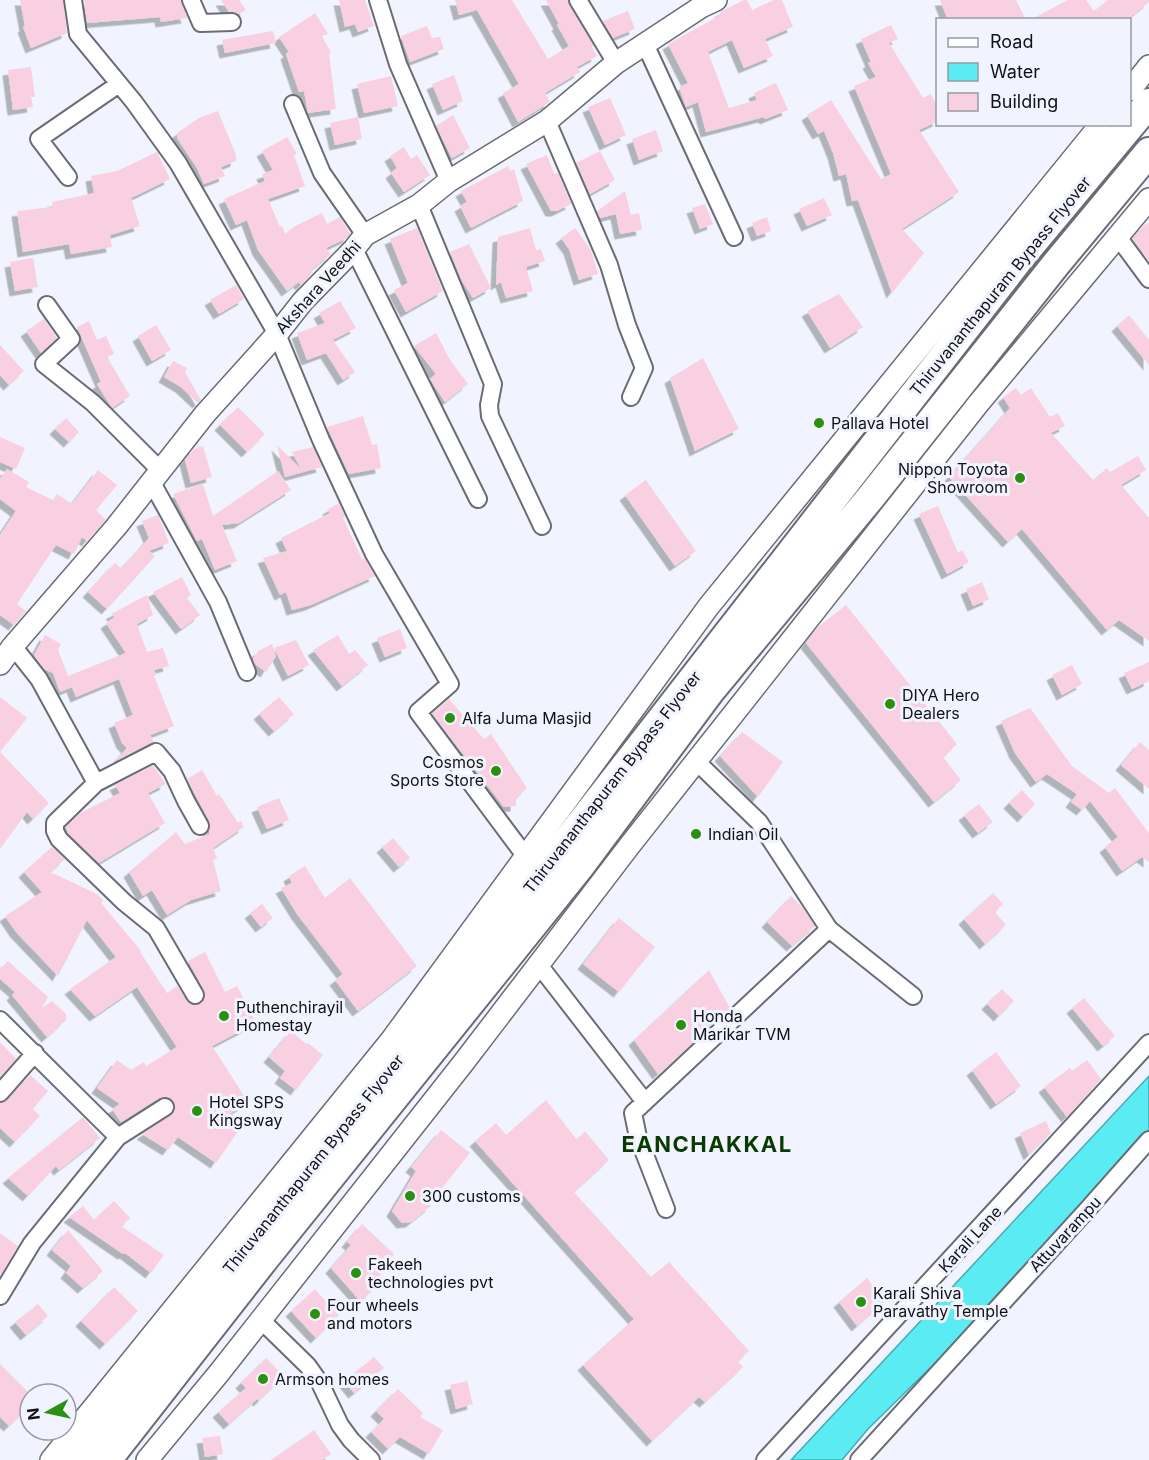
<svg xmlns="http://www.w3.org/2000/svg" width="1149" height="1460" font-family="Inter,sans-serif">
	<defs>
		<filter id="shadow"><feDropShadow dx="-5.5" dy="5.5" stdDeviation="0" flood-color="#0004"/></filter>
	</defs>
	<rect width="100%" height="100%" fill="#f1f4fe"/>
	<path fill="#5aecf2" stroke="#44abb0" stroke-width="1.5" d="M1149,1076V1146L1086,1215L868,1429L842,1460H791Z"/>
	<path fill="#f8d0e1" filter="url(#shadow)" d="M20,0H63L67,33L31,48L23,27L25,26Z
		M84,0H181L187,18L161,22L160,17L87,23Z
		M221,0H239L246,10L239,14L229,12Z
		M339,0H365L374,26L358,32L355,24L345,27Z
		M455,0H512L548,59L569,46L557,25L559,24L546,0H568L594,46L592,47L597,56L577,67L580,72L545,93L550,102L518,122L503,93L519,84L477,10L459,15Z
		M744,0H747L752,10L774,0H782L793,27L765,39L773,56L744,68L732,40L708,52L729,108L757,100L754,93L776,83L788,110L765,119L764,117L706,132L698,102L686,107L679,87L688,83L668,44L721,15L720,12Z
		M940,0H1016L1026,20H948Z
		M1068,0H1086L1094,11L1108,0H1149V2L1127,20H1030Z
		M628,11L635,29L613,38L603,21Z
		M315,13L328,34L322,36L331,53L329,54L336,109L308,113L304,91L299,92L286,54L289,52L279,37Z
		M891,25L898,39L889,43L923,98L931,94L938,108V121L919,130L959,192L902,229L924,253L892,293L858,200L852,201L846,174L839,176L833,153L824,131L818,134L807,115L831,100L881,179L891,174L854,86L876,77L868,63L871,62L861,39Z
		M427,26L432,38L440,37L444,49L410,62L401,36Z
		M273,31L276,43L225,53L222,40Z
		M31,67L35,97H31L33,107L13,110L8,70Z
		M454,75L463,101L443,110L432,84Z
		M391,76L398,106L364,113L357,84Z
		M610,98L626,135L605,145L588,107Z
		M218,111L236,155V161L221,167L225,176L204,184L197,168L177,138V133L199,118Z
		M453,115L470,148L452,158L436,126Z
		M358,117L362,139L335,145L330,123Z
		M656,130L663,151L639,160L632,139Z
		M287,137L297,154L294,155L305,186L268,199L280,227L282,226L285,234L295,226L322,213L327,224L340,217L350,234L347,238L326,248L331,254L311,270L313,272L301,285L299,282L287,291L258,250L247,220L236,225L224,199L265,181L262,174L273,170L262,151Z
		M404,147L411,159L417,155L430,175L404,192L391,173L397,168L390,156Z
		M600,151L615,180L590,194L576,163Z
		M157,152L170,179L131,198L140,226L110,235L112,247L71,254L69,244L23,252L17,211L53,207L52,202L94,193L91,176L117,171Z
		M547,155L554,174L558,173L571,204L557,211H551L526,164Z
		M508,166L510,171L514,169L523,201L471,228L460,206L467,202L461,191Z
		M625,191L631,215L639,213L642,230L620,234L616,214L600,218L597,211Z
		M824,198L832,215L807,226L799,209Z
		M705,204L713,224L700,229L692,208Z
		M767,217L771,231L757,236L752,223Z
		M1149,223V261L1132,239L1144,225Z
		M417,228L443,291L406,312L394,290L408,283L390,239Z
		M530,228L536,250L541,249L545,261L526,267L533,291L506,298L501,282L496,285L498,237Z
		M575,228L591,250L598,274L579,280L569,249L561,238Z
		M469,244L491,288L473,298L462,281L450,252Z
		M33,258L38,287L15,291L10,262Z
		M236,285L244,299L219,314L210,300Z
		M839,294L863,327L830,348L807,311Z
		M340,301L356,328L333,340L355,372L343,380L326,353L307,360L297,333L325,323L319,313Z
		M1129,315L1149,340V365L1117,326Z
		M44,319L57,338L41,353L26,331Z
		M89,321L97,340L106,336L114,354L107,357L130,396L112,408L97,384L101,382L77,327Z
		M156,325L171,350L152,361L138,336Z
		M436,333L450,360L468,384L445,402L430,379L436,374L414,346Z
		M0,345L24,371L9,385L0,375Z
		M703,358L739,429L695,451L670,378Z
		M173,361L187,368L185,372L201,400L198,403L181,387L164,377Z
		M1016,388L1021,395L1031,388L1050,417L1058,413L1065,426L1051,433L1093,480L1107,468L1110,472L1138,456L1146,470L1121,485L1149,518V641L1119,620L1107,630L1022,529L1008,542L949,477L1010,408L1003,397Z
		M238,407L265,434L247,452L220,425Z
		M363,416L372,445L377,444L381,468L349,474L327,427Z
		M66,418L79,432L69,442L55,429Z
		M0,437L25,448L16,469L0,462Z
		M277,445L301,469L292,452L313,447L322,467L285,477Z
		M203,446L212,477L191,483L185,460L194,449Z
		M7,469L29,482L26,487L53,500L57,494L72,504L98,470L117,485L96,510L106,520L87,541L82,537L74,554L56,545L17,604L26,611L14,625L0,615V535L16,511L0,499V479Z
		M278,471L291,490L239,523L222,525L237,561L215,570L202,539L197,541L173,494L203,484L213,516Z
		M646,480L696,551L675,566L625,495Z
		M339,503L345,517L343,518L362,559L364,558L375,576L311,605L292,610L286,592L280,595L263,558L287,551L281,538L330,513L328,509Z
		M938,506L958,553L962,550L969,562L947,574L919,514Z
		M158,515L169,543L149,551L155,556L107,609L88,592L115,563L121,568L143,545L149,538L142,521Z
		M182,577L191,595L187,598L200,615L181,629L153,592Z
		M982,582L989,599L973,606L966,589Z
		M147,595L153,615L137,624L147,652L163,648L169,666L154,670L156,675L154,676L174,726L150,735L154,742L116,761L127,748L122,743L114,723L133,715L119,679L76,697L72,687L60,692L53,673L44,669L34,655L45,635L61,644L58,650L68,676L126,653L106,623L115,617L111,614Z
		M846,605L957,744L943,757L961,780L934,802L806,643L818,627Z
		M400,629L407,648L385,657L377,638Z
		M338,635L349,654L355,650L368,665L342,686L313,650Z
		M296,640L309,665L288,676L274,648Z
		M272,644L276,656L266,672L255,664L253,659L258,651Z
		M1149,662V681L1132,689L1124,673Z
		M1072,665L1082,684L1062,695L1052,675Z
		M0,697L27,718L0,752L49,803L33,819L27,812L0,849Z
		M279,697L294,714L274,731L259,714Z
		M449,699L484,739L491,734L527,788L516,798V806L504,807L432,714Z
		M1030,708L1072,766L1109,793L1115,788L1149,833V862L1142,857L1122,871L1105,847L1118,837L1090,801L1082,810L1071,802L1077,794L1047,774L1036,782L1015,753L1001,721Z
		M742,732L783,762L758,797L720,756Z
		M1140,742L1149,750V789L1121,765Z
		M153,765L166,784L148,793L165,823L99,863L68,833L66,827L80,813L120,793L115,785Z
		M202,770L217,796L219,794L238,823L241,821L244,827L213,848L217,858L213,860L221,891L191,900L167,915L152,890L143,896L129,872L176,832L185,844L209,834V821L187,779Z
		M1022,790L1035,804L1023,817L1009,803Z
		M279,798L289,820L267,829L257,807Z
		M979,804L993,822L978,833L964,815Z
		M393,838L410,858L399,867L382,847Z
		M52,847L65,859L50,872L97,894L103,900L101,903L141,951L140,952L167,993L177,986L190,1004L196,1005L204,1001V990L188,961L205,952L225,992L237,986L256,1023L212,1046L248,1102L228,1115L241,1127L216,1163L178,1137L168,1150L142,1134L174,1112L175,1106L170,1098L165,1097L159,1098L121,1122L112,1109L120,1104L97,1088L117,1060L131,1070L144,1062L146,1066L177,1047L137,987L95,1016L70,989L116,957L87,920L58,976L16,932L5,916L42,892L24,872Z
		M305,866L325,898L350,878L417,966L358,1011L335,980L343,974L297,914L281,888L292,883L289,876Z
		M993,893L1003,904L995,912L1006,925L985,944L964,919Z
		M791,896L801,906L815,926L792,946L767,922Z
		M262,904L273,918L261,927L250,913Z
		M619,918L655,947L619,992L583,964Z
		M8,961L48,997L42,1008L52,1001L66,1014V1020L47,1037L12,995L15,992L0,979V969Z
		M709,970L730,1008L658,1074L634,1040Z
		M1002,989L1014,1001L999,1016L987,1004Z
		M1084,998L1115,1036L1103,1046L1072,1008Z
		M291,1031L306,1044L308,1043L323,1055L296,1090L280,1078L285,1071L269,1057Z
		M0,1042L16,1059L0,1077Z
		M996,1052L1021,1086L996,1104L972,1070Z
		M1087,1060L1101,1079L1067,1117L1044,1087L1070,1068L1072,1071Z
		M30,1075L48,1091L33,1109L40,1116L15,1142L0,1128V1103L8,1100Z
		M546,1100L577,1140L585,1131L609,1160L574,1192L651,1277L669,1262L749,1351L738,1361L743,1367L705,1402L699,1397L652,1441L583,1365L634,1319L475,1141L496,1123L506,1135Z
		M83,1117L100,1138L59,1170L56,1166L28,1196L8,1178Z
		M1046,1121L1051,1133L1029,1155L1020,1133Z
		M441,1130L470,1153L429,1204L431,1206L411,1222L402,1223L392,1211L416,1171L411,1167Z
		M114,1201L130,1218L121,1226L164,1255L151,1273L125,1253L123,1254L69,1217L83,1206L94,1220Z
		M362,1224L394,1254L379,1276L383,1279L361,1302L331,1268L351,1245L347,1242Z
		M68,1230L103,1271L83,1288L66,1273L71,1266L52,1250Z
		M0,1233L18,1246L0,1276Z
		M867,1278L884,1302L857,1326L839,1302Z
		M114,1287L138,1311L105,1344L81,1321Z
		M315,1289L339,1316L316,1338L291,1311Z
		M38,1304L48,1316L26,1335L15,1322Z
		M374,1357L384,1368L354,1393L344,1381Z
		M266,1358L284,1376L259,1401L257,1399L229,1424L218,1412L246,1388L241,1383Z
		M0,1364L30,1394V1406L9,1426L0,1417Z
		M467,1381L473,1404L456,1409L450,1385Z
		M398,1389L423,1413L420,1417L443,1430L429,1454L400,1437L388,1449L371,1432L384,1419L376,1411Z
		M314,1430L331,1454L322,1460H271Z
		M220,1436L223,1454L205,1457L202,1438Z"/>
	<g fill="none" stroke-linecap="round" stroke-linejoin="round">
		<defs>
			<path id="minor" d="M73,0L78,34L134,102L178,163L277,334L321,440L374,554L450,684L418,712L526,857
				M191,0L201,23L232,22
				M378,0L398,64L449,181
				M578,0L616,63
				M645,44L734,237
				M293,104L322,173L365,235
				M547,121L609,265L627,325L644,368L631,397
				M68,177L39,139L119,84
				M419,205L493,384L489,405L490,416L542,526
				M1118,237L1149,279
				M354,249L478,499
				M47,305L71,339L44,364L93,403L160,470
				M151,481L218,602L247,672
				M13,646L39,679L96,783L55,823V831L59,839L124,902L156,928L195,995
				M696,761L759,822L829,929L913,996
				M96,783L156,752L172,771L186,801L200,826
				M539,965L645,1102
				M0,1020L118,1137L32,1243L0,1296
				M0,1093L35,1053
				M118,1137L165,1107
				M666,1209L638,1137L633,1113L829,929
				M261,1320L308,1366L320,1383L340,1425L351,1440L371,1460
				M765,1460L1149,1043
				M859,1460L1087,1210L1149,1140"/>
			<path id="tertiary" d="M1130,90L1149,66
				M0,664L13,646L116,527L205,414L277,334L303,301L354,249L365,235L419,205L449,181L547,121L616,63L701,7L716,0
				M51,1460L392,1039L709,606L1101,124
				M147,1460L219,1373L464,1062L630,845L978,404L1149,199"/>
			<path id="trunk" d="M75,1460L399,1057L1020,258L1149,103
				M107,1460L265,1258L581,865L711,690L871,497L1056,264L1149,152"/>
		</defs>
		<use href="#minor" stroke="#696c75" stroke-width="20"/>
		<use href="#tertiary" stroke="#696c75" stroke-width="24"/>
		<use href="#trunk" stroke="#696c75" stroke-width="32"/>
		<use href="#minor" stroke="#fff" stroke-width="16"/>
		<use href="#tertiary" stroke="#fff" stroke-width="21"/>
		<use href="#trunk" stroke="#fff" stroke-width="28"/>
	</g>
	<g fill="#2b9011" stroke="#f1f4fe" stroke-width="2">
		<circle cx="819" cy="423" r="6"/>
		<circle cx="1020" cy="478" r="6"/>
		<circle cx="890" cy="704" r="6"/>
		<circle cx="450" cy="718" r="6"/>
		<circle cx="496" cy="771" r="6"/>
		<circle cx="696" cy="834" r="6"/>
		<circle cx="224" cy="1016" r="6"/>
		<circle cx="681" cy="1025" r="6"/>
		<circle cx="197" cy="1111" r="6"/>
		<circle cx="410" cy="1196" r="6"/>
		<circle cx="356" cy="1273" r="6"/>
		<circle cx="861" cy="1302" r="6"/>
		<circle cx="315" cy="1314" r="6"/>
		<circle cx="263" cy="1379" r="6"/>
	</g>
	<g text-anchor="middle" stroke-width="6" stroke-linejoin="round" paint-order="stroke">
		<g font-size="16" fill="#111216" stroke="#f1f4fe">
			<text transform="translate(1000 286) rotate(-51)" y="6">Thiruvananthapuram Bypass Flyover</text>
			<text transform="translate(318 287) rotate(-48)" y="6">Akshara Veedhi</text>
			<text transform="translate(612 782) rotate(-52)" y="6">Thiruvananthapuram Bypass Flyover</text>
			<text transform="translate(313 1164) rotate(-51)" y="6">Thiruvananthapuram Bypass Flyover</text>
			<text transform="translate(1065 1234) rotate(-47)" y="6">Attuvarampu</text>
			<text transform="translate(970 1239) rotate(-47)" y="6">Karali Lane</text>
		</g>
		<g font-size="16" fill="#111216" stroke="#f1f4fe" text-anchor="start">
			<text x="831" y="429">Pallava Hotel</text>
			<text x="1008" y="475" text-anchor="end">Nippon Toyota<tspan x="1008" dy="18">Showroom</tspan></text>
			<text x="902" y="701">DIYA Hero<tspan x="902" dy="18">Dealers</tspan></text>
			<text x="462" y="724">Alfa Juma Masjid</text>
			<text x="484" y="768" text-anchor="end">Cosmos<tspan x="484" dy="18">Sports Store</tspan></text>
			<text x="708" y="840">Indian Oil</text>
			<text x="236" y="1013">Puthenchirayil<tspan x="236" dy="18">Homestay</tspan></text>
			<text x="693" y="1022">Honda<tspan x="693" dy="18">Marikar TVM</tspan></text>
			<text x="209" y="1108">Hotel SPS<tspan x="209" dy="18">Kingsway</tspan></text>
			<text x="422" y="1202">300 customs</text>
			<text x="368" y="1270">Fakeeh<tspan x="368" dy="18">technologies pvt</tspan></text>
			<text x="873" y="1299">Karali Shiva<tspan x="873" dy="18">Paravathy Temple</tspan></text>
			<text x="327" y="1311">Four wheels<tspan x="327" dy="18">and motors</tspan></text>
			<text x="275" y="1385">Armson homes</text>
		</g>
		<g font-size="22" font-weight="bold" letter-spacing="1.5" fill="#093b00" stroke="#f1f4fe">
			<text x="707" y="1152">EANCHAKKAL</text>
		</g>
	</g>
	<rect x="936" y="18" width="195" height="108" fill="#f1f4fe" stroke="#979aa1" stroke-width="1.5"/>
	<rect x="948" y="38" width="30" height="9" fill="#ffffff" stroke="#979aa1" stroke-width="1.5"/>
	<text x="990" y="48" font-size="18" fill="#111216">Road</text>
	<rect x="948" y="63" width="30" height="18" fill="#5aecf2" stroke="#979aa1" stroke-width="1.5"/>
	<text x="990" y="78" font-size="18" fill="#111216">Water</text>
	<rect x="948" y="93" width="30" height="18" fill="#f8d0e1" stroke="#979aa1" stroke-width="1.5"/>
	<text x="990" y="108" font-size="18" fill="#111216">Building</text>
	<g transform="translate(48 1412) rotate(262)"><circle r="28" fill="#f1f4fe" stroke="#979aa1" stroke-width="1.5"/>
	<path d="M0-4.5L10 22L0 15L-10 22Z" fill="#2b9011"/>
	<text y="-9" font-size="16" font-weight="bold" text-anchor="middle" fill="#111216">N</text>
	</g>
</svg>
